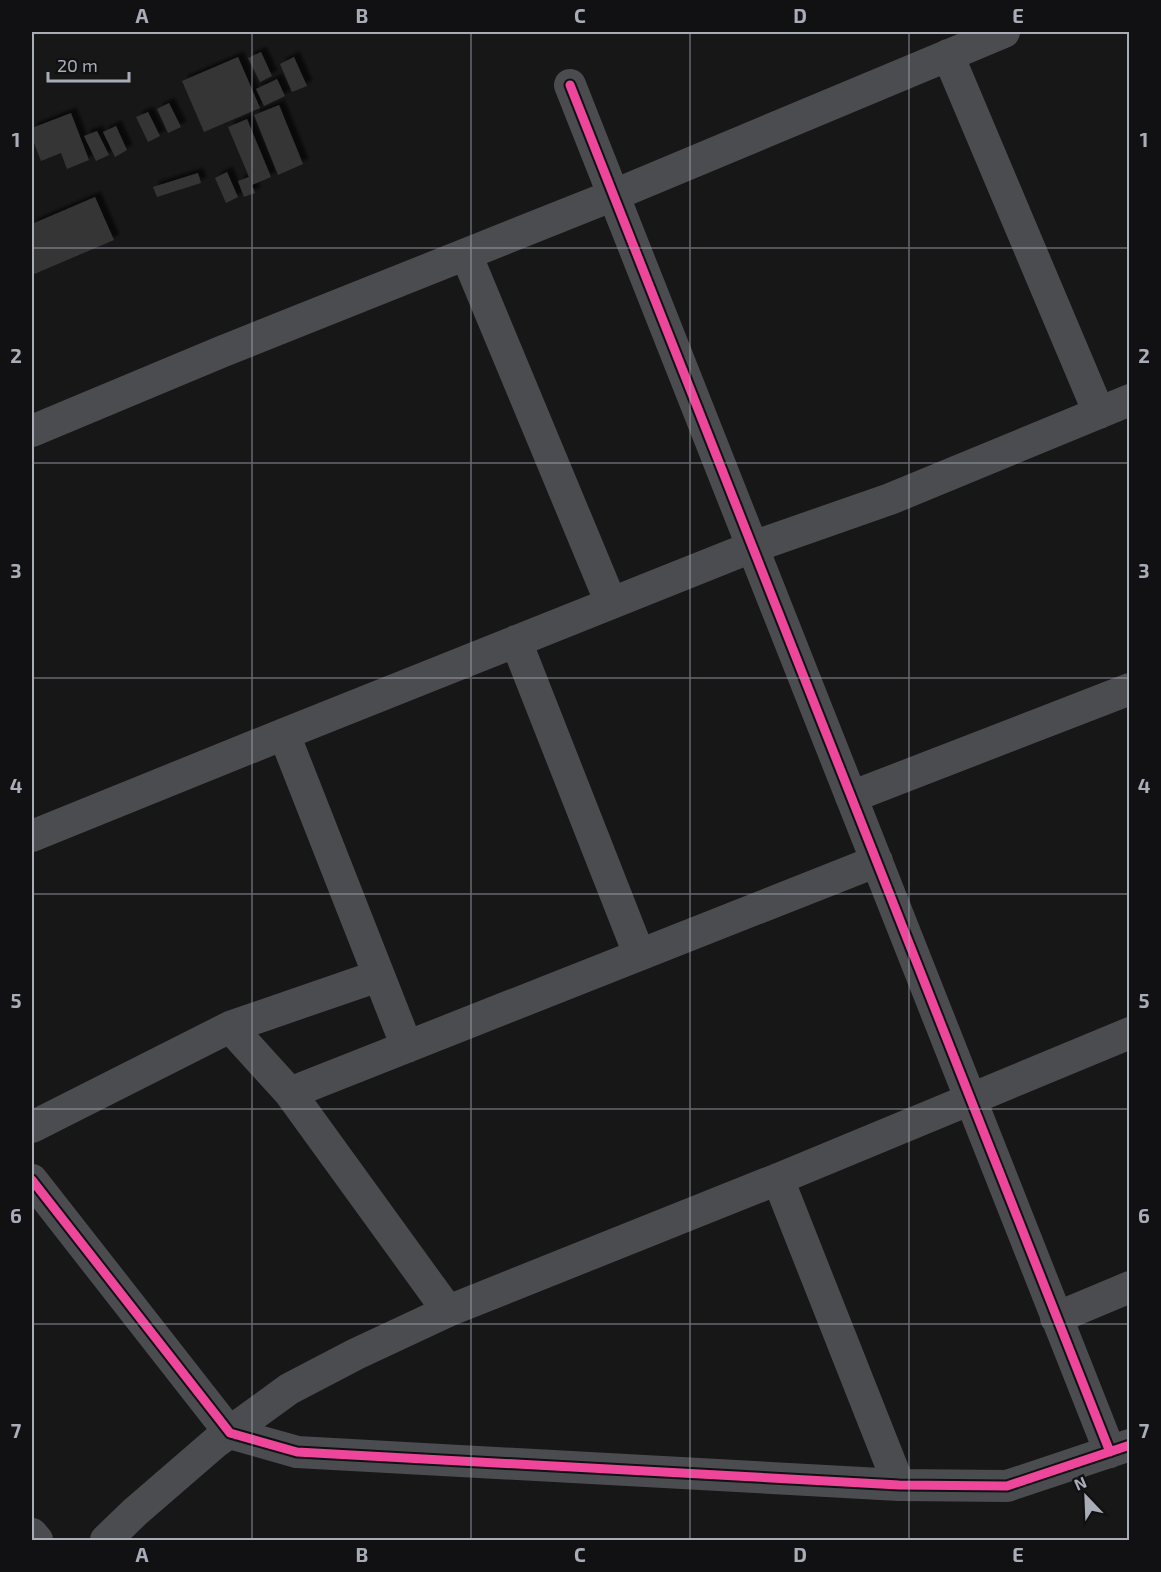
<svg xmlns="http://www.w3.org/2000/svg" width="1161" height="1572" font-family="'Exo 2',sans-serif">
	<defs>
		<filter id="shadow"><feDropShadow dx="5.5" dy="-5.5" stdDeviation="1.5" flood-color="#0009"/></filter>
	</defs>
	<rect width="100%" height="100%" fill="#171717"/>
	<path fill="#353536" filter="url(#shadow)" d="M261,52L272,76L260,82L248,58Z
		M238,57L260,108L204,132L182,81Z
		M294,57L307,86L292,92L280,64Z
		M277,79L285,96L264,106L256,89Z
		M169,103L181,127L168,133L157,109Z
		M279,105L303,164L278,175L254,115Z
		M148,112L160,136L148,142L136,117Z
		M71,113L89,160L67,169L61,153L41,161L32,138V128Z
		M247,119L271,177L252,185L255,193L244,197L238,181L249,177L228,127Z
		M116,126L127,150L115,157L103,132Z
		M97,131L109,155L96,161L84,136Z
		M227,172L238,197L226,203L215,178Z
		M198,173L201,183L157,197L153,187Z
		M95,197L114,240L32,275V224Z"/>
	<g fill="none" stroke-linecap="round" stroke-linejoin="round">
		<path stroke="#4b4c50" stroke-width="32" d="M948,55L1099,413
			M570,85L1110,1452
			M466,254L611,603
			M32,431L221,352L614,195L1004,32
			M516,641L639,954
			M284,734L407,1047
			M851,797L1130,689
			M32,836L284,734L747,549L890,499L1130,400
			M230,1027L290,1093L448,1311
			M290,1093L877,861
			M32,1127L230,1027L378,976
			M778,1179L899,1485
			M32,1180L230,1433L297,1452L899,1485L1007,1486L1130,1445
			M1056,1318L1130,1287
			M32,1534L37,1540
			M106,1540L135,1512L216,1442L289,1389L356,1354L448,1311L778,1179L1130,1033"/>
		<defs>
			<path id="cycleway" d="M570,85L1110,1452
				M32,1180L230,1433L297,1452L899,1485L1007,1486L1130,1445"/>
		</defs>
		<use href="#cycleway" stroke="#111113" stroke-width="13"/>
		<use href="#cycleway" stroke="#ed469a" stroke-width="9"/>
	</g>
	<path fill="none" stroke="#a8adb8" stroke-width="1.5" stroke-opacity="0.55" d="M252,32V1540M471,32V1540M690,32V1540M909,32V1540M32,248H1130M32,463H1130M32,678H1130M32,894H1130M32,1109H1130M32,1324H1130"/>
	<rect width="1161" height="1572" fill="none" stroke="#111113" stroke-width="66"/>
	<g transform="translate(1086 1497) rotate(337)" stroke="#111113" stroke-width="4.5" paint-order="stroke">
	<path d="M0-4.5L10 22L0 15L-10 22Z" fill="#a8adb8"/>
	<text y="-9" font-size="16" font-weight="bold" text-anchor="middle" fill="#a8adb8">N</text>
	</g>
	<path d="M48 72v9h81v-9" fill="none" stroke="#a8adb8" stroke-width="3"/>
	<text x="57" y="72" font-size="18" fill="#a8adb8" stroke="#111113" stroke-width="4.5" paint-order="stroke">20 m</text>
	<rect x="33" y="33" width="1095" height="1506" fill="none" stroke="#a8adb8" stroke-width="2"/>
	<g font-size="20" text-anchor="middle" font-weight="bold" fill="#a8adb8">
		<text x="142" y="23">A</text>
		<text x="362" y="23">B</text>
		<text x="580" y="23">C</text>
		<text x="800" y="23">D</text>
		<text x="1018" y="23">E</text>
		<text x="16" y="147">1</text>
		<text x="1144" y="147">1</text>
		<text x="16" y="363">2</text>
		<text x="1144" y="363">2</text>
		<text x="16" y="578">3</text>
		<text x="1144" y="578">3</text>
		<text x="16" y="793">4</text>
		<text x="1144" y="793">4</text>
		<text x="16" y="1008">5</text>
		<text x="1144" y="1008">5</text>
		<text x="16" y="1223">6</text>
		<text x="1144" y="1223">6</text>
		<text x="16" y="1438">7</text>
		<text x="1144" y="1438">7</text>
		<text x="142" y="1562">A</text>
		<text x="362" y="1562">B</text>
		<text x="580" y="1562">C</text>
		<text x="800" y="1562">D</text>
		<text x="1018" y="1562">E</text>
	</g>
</svg>
